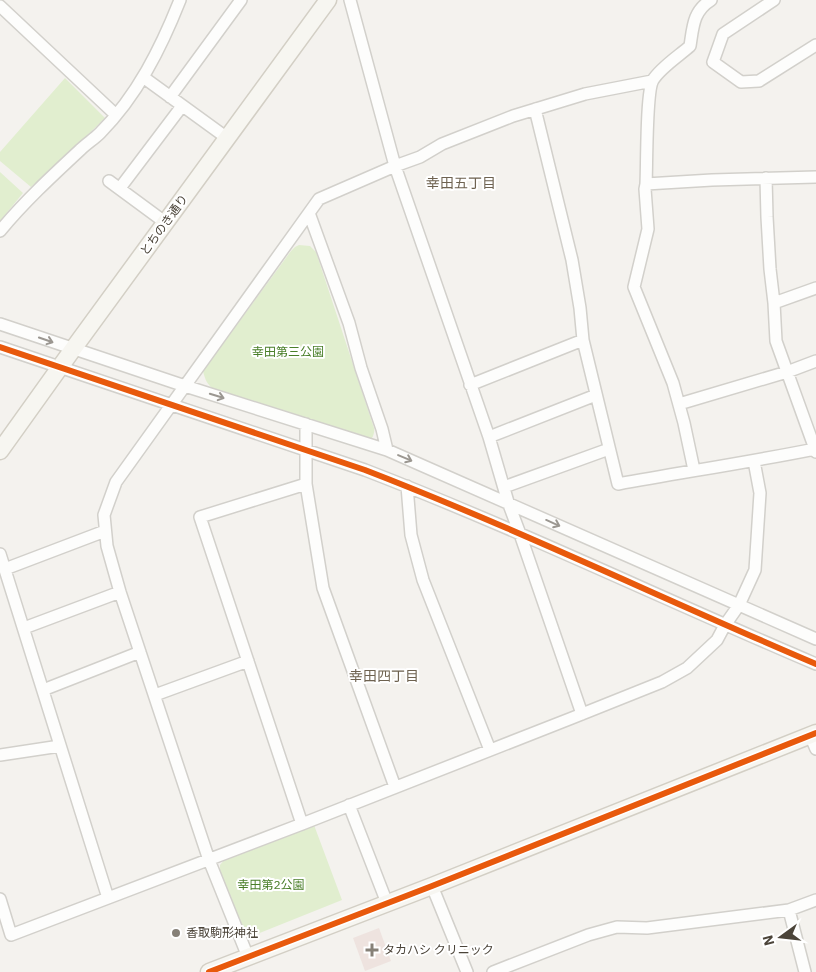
<svg xmlns="http://www.w3.org/2000/svg" width="816" height="972" font-family="'IBM Plex Sans','Noto Sans JP',sans-serif">
	<rect width="100%" height="100%" fill="#f4f2ee"/>
	<path fill="#eee3df" d="M379,928L391,961L365,971L353,938Z"/>
	<path fill="#e1eecf" d="M65,78L105,118L66,156L31,187L0,161V152Z
		M0,172L23,193L0,221Z
		M299,245L310,246L316,252L374,428C375,432 373,438 370,440L216,390C207,386 205,379 203,371L291,251L295,247Z
		M314,825L342,900L252,936L243,929L220,871V865L225,859Z"/>
	<g fill="none" stroke-linecap="round" stroke-linejoin="round">
		<defs>
			<path id="street" d="M350,0L395,166L489,437L508,502L520,534L582,714
				M711,0C693,11 693,27 690,46C680,55 660,68 653,80C646,91 647,166 646,184L712,180L816,177
				M774,0L723,34L713,62L741,82L759,81L816,45
				M0,6L116,115
				M143,77L227,138
				M170,97L241,0
				M535,109L572,260L580,308L583,340L618,484C684,472 750,462 815,449L816,452
				M766,178L767,217L770,269L774,303L776,341L815,449
				M109,181L166,223
				M646,184L645,189L648,229L634,287L673,383L684,423L694,470
				M120,188L182,106
				M309,213L349,323L361,368L382,429L387,450
				M0,231C24,202 52,176 80,150C86,144 94,139 100,133C137,96 161,48 180,0
				M774,303L816,288
				M0,324L185,386L387,450L816,639
				M0,347L365,470C518,529 665,600 816,664
				M470,385L583,340
				M679,404L787,372L816,361
				M306,424V484L323,588L395,787
				M489,437L596,395
				M407,486L411,535L423,580L490,750
				M504,487L609,449
				M0,554L108,898
				M5,569L105,531
				M24,628L120,592
				M43,690L140,652
				M155,695L248,661
				M810,735L816,749
				M0,755L60,746
				M349,805L387,903
				M302,824L200,517L306,484
				M432,886L467,972
				M0,899L11,935L302,824L572,718L662,682L687,668L717,640L725,625L739,605L755,570L760,493L754,461
				M789,910L805,972
				M248,957L209,860L120,592L107,546L104,515L116,482L319,199L395,166L420,157L442,144L513,116L585,94L652,81
				M493,972L588,935L617,927L647,928L789,910L816,900"/>
			<path id="secondary" d="M0,451L73,349L328,0
				M209,972L432,886L816,733"/>
		</defs>
		<use href="#street" stroke="#d2d0cb" stroke-width="14"/>
		<use href="#secondary" stroke="#d3cfc5" stroke-width="19"/>
		<use href="#street" stroke="#fdfdfc" stroke-width="11"/>
		<use href="#secondary" stroke="#f7f6f1" stroke-width="16"/>
		<defs>
			<path id="cycleway" d="M0,347L365,470C518,529 665,600 816,664
				M209,972L432,886L816,733"/>
		</defs>
		<use href="#cycleway" stroke="#fff" stroke-width="9"/>
		<use href="#cycleway" stroke="#e8590c" stroke-width="6"/>
	</g>
	<defs><path id="oneway-shaft" d="M-6 0H5M1.5-3L5.5 0L1.5 3" fill="none" stroke-width="1.6" stroke-linecap="round" stroke-linejoin="round" transform="scale(1.25)"/></defs>
	<g stroke="#9b9791">
		<use href="#oneway-shaft" transform="translate(46 340) rotate(19)"/>
		<use href="#oneway-shaft" transform="translate(217 396) rotate(17)"/>
		<use href="#oneway-shaft" transform="translate(405 458) rotate(23)"/>
		<use href="#oneway-shaft" transform="translate(553 523) rotate(24)"/>
	</g>
	<g fill="#868178" stroke="#fff" stroke-width="2">
		<circle cx="176" cy="933" r="5"/>
		<path d="M369.5 942.5h5v5h5v5h-5v5h-5v-5h-5v-5h5z"/>
	</g>
	<g text-anchor="middle" stroke-width="4" stroke-linejoin="round" paint-order="stroke">
		<g font-size="12" fill="#4b4439" stroke="#fff">
			<text transform="translate(164 225) rotate(-54)" y="4">とちのき通り</text>
		</g>
		<g font-size="12" fill="#4a7f2a" stroke="#fff">
			<text x="288" y="356">幸田第三公園</text>
			<text x="271" y="889">幸田第2公園</text>
		</g>
		<g font-size="12" fill="#4b4439" stroke="#fff" text-anchor="start">
			<text x="186" y="937">香取駒形神社</text>
			<text x="383" y="954">タカハシ クリニック</text>
		</g>
		<g font-size="14" fill="#6e6250" stroke="#fff">
			<text x="461" y="188">幸田五丁目</text>
			<text x="384" y="681">幸田四丁目</text>
		</g>
	</g>
	<g transform="translate(781 937) rotate(255)" stroke="#ffffff" stroke-width="4" paint-order="stroke">
	<path d="M0-4L9 19L0 12L-9 19Z" fill="#4b4439"/>
	<text y="-8" font-size="14" font-weight="bold" text-anchor="middle" fill="#4b4439">N</text>
	</g>
</svg>
